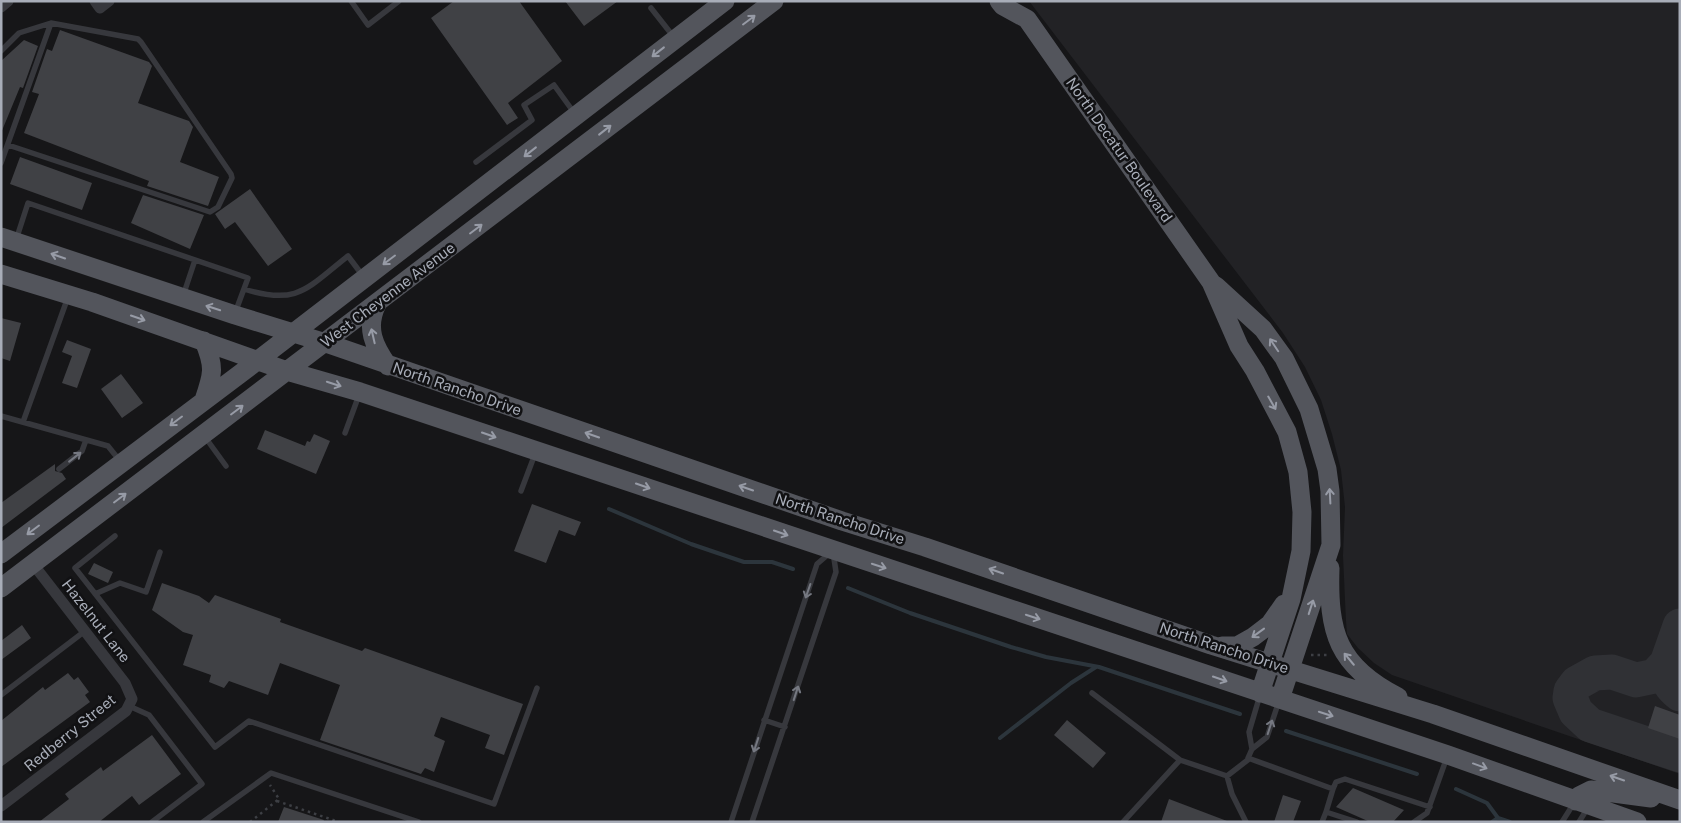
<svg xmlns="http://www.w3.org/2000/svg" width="1681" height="823" font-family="'Public Sans',sans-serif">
	<rect width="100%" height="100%" fill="#161618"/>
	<path fill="#222225" d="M1029,1H1680V774L1392,675L1374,663L1358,648L1347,634L1346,621L1343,556L1345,507L1341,470L1332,434L1321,400L1305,367L1283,333Z"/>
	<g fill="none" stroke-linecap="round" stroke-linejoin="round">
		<path stroke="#2c353c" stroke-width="4" d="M609,509L691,544L744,562H772L793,569
			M848,588L910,613L1011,647L1046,657L1099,667L1240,714
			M1286,731L1417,774
			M1000,738L1071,683L1096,667
			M1456,789L1487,803L1498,818
			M1492,822L1498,818L1510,822"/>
		<path stroke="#303135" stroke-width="35" d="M1680,626L1667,663L1655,676L1636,680L1612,672L1595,673L1577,683L1571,691L1570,698L1576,712L1590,725L1680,755
			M1667,663C1665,676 1669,686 1680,694"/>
	</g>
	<path fill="#404145" d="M454,1H519L562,61L508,103L518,118L507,125L431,18Z
		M565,1H618L584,26Z
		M60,30L149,62L152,66L138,103L189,121L193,127L180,162L219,177L208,206L147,186L149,181L24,133L39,94L32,92L47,49L52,51Z
		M24,40L38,46L23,88L20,87L1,133V61Z
		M20,157L92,183L82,210L10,184Z
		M250,189L292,249L268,266L235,222L225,229L215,214Z
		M143,195L204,215L190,249L131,223Z
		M1,318L21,323L10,361L1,358Z
		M67,340L91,349L77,388L62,383L72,356L62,352Z
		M121,374L143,403L122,418L101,389Z
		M265,430L305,446L307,441L310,442L314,434L330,441L316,474L257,449Z
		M55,464V471L62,473L66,479L1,528V503Z
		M532,504L581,522L575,536L559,530L546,563L514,551Z
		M94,563L113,572L108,583L88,574Z
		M162,583L199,596L209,603L215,595L281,619L280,622L362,651L365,648L523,704L504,755L485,748L490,735L441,717L434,736L445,741L434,772L425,768L421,774L320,740L340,685L280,663L268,695L229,681L224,688L209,682L211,675L183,665L193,635L183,632L152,610Z
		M22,625L31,638L1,660V641Z
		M68,673L74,680L78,677L89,692L85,695L90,702L1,767V721L43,687L45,690Z
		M1655,706L1680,715V739L1648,728Z
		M1067,720L1106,753L1093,768L1054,735Z
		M152,735L181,774L139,805L132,796L99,822H39L69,799L65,794L101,767L103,771Z
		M1353,788L1404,810L1393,822H1370L1336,807Z
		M1283,795L1301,801L1293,822H1274Z
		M1169,799L1227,821V822H1161Z
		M284,807L324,820L323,822H278Z"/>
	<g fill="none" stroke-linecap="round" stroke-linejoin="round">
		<path stroke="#3d3f44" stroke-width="2.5" stroke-dasharray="2.5 4" stroke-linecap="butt" d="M1311,655H1328
			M277,801L339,822
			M250,822L279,799L270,785"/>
		<path stroke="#37383d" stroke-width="5.5" d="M351,1L368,25L399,1
			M651,8L673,36
			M1,51L19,33L51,23
			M476,162L532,120L524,105L554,85L575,114
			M1,163L51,23L138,39L141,42L231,174L232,178L218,207L210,212L8,145
			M16,240L28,203L248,278L235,313
			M244,289C298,306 307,288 348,256L363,276
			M183,296L195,260
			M1,416L108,446L120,461
			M23,422L68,297
			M345,433L359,395
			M205,437L226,466
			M59,469L82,451L86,440
			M521,491L535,454
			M115,536L75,568L215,747L249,721L494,804L537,688
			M95,594L120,583L146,592L160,552
			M1092,693L1180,760
			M1,695L85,631
			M1279,701L1267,737L1252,749L1248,758L1333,789L1326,812L1357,822
			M129,706L149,715L202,784L152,822
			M764,720L785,727
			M1252,749L1249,732L1260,695
			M1333,789L1336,782L1345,779L1430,807
			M203,822L271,773L419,822
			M731,822L817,564L831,552
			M752,822L836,572L833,552
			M1123,822L1180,760L1227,776
			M1246,822L1232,794L1227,776L1249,759
			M1322,822L1326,812
			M1414,822L1427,813L1447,757
			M1562,822L1574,803
			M1579,822L1587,809"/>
		<path stroke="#37383d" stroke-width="11" d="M95,1L100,8L109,1
			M1,7L8,1
			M1,806L126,711L132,699L125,683L33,564"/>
		<path stroke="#53555c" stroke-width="19" d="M999,1L1003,6L1027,19L1211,282L1239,346L1255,371L1287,432L1298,472L1302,512L1301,551L1291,599L1260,693
			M1,237L235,315L326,343L842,521L925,547L1211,645L1433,714L1680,800
			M1,274L92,302L287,371L360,392L1448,755L1637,822
			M1216,286L1263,329L1284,358L1309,409L1327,469L1330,491L1331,545L1280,699
			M377,304C365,328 374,346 388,366
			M204,341C215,367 213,374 204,400
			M1,554L257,361L725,1
			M1330,568C1328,632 1337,666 1398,697
			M1,588L774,1
			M1222,646H1237L1253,637L1270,624L1284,604
			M1576,801L1579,796L1591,790L1651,798"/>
	</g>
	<defs><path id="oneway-shaft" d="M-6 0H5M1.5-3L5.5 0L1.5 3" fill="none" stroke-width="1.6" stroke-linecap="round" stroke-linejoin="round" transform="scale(1.25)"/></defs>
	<g stroke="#979ba6">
		<use href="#oneway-shaft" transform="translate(749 20) rotate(-37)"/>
		<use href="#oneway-shaft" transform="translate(658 52) rotate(142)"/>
		<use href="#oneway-shaft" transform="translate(605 130) rotate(-38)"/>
		<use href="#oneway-shaft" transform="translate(530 152) rotate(142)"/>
		<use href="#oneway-shaft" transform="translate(476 229) rotate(-37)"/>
		<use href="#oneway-shaft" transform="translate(58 256) rotate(-161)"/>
		<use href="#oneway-shaft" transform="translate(389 260) rotate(143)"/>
		<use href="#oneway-shaft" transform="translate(213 308) rotate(-162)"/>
		<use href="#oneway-shaft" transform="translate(138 318) rotate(19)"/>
		<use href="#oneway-shaft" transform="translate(373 336) rotate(-103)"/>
		<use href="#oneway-shaft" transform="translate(1274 345) rotate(-124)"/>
		<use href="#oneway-shaft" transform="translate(334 384) rotate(18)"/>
		<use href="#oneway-shaft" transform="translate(1272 403) rotate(60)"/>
		<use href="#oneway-shaft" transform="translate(237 410) rotate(-37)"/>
		<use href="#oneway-shaft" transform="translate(176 421) rotate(143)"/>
		<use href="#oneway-shaft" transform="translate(489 435) rotate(19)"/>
		<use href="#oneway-shaft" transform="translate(592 435) rotate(-161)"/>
		<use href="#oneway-shaft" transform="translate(643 486) rotate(19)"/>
		<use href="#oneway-shaft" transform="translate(746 488) rotate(-161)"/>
		<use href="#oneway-shaft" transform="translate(1330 496) rotate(-93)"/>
		<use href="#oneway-shaft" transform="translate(120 498) rotate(-37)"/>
		<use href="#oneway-shaft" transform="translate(33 530) rotate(143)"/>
		<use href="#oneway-shaft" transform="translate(781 533) rotate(19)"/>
		<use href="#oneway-shaft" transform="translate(879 566) rotate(18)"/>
		<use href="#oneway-shaft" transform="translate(996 571) rotate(-161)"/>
		<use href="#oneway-shaft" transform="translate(1311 607) rotate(-72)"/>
		<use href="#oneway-shaft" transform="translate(1033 617) rotate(18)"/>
		<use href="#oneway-shaft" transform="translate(1258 633) rotate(144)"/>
		<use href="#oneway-shaft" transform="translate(1349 659) rotate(-130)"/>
		<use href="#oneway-shaft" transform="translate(1220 679) rotate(19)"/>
		<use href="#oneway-shaft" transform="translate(1326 714) rotate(18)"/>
		<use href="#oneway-shaft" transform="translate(1480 766) rotate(20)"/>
		<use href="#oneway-shaft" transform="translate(1617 778) rotate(-161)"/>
	</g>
	<g stroke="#757881">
		<use href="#oneway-shaft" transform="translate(75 457) rotate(-38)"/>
		<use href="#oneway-shaft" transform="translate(808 591) rotate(109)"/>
		<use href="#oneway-shaft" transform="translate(796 693) rotate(-72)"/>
		<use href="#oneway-shaft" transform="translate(1270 727) rotate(-72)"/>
		<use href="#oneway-shaft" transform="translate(756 745) rotate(108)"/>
	</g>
	<g text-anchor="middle" stroke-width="5" stroke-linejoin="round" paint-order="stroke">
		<g font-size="15" fill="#a8adb8" stroke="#111113">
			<text transform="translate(1119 150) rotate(55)" y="5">North Decatur Boulevard</text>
			<text transform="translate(388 295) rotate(-37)" y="5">West Cheyenne Avenue</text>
			<text transform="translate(457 389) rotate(19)" y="5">North Rancho Drive</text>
			<text transform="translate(840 519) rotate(18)" y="5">North Rancho Drive</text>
			<text transform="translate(96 621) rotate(52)" y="5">Hazelnut Lane</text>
			<text transform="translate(1224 648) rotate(18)" y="5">North Rancho Drive</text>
			<text transform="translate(70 733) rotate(-39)" y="5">Redberry Street</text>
		</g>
	</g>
	<rect width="1681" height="823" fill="none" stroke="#a8adb8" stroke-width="5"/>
</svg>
